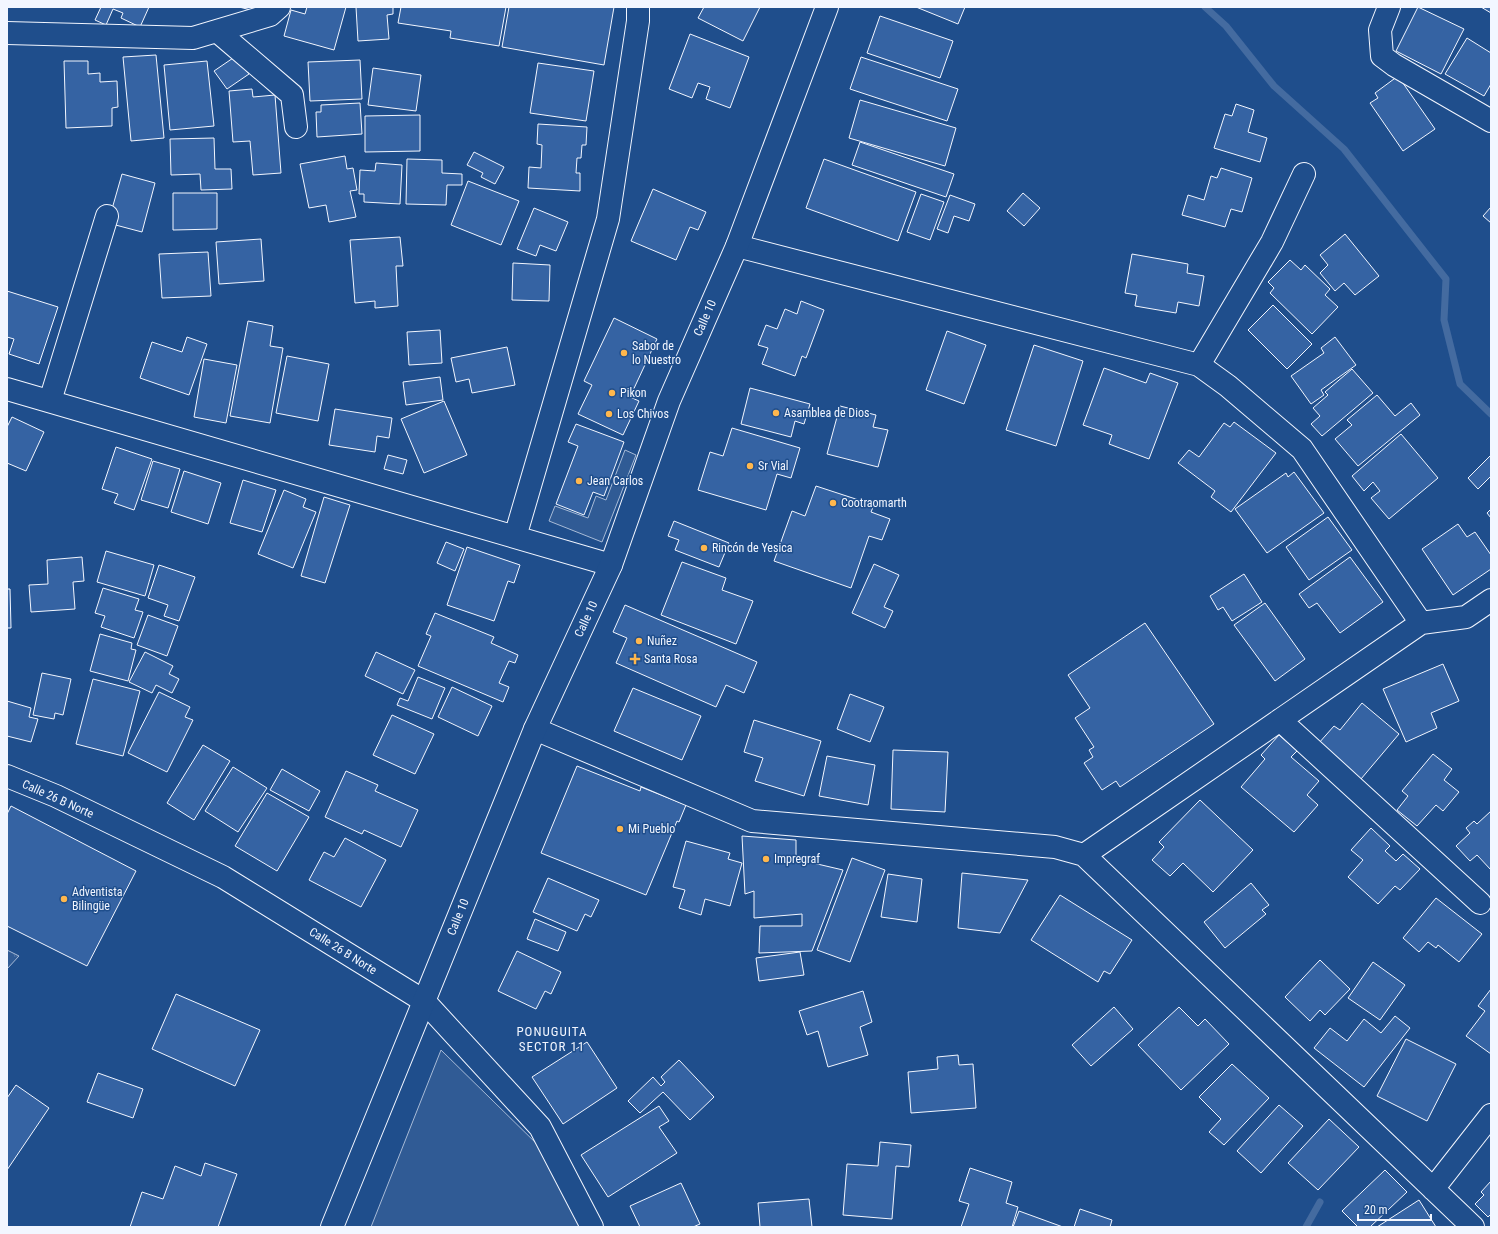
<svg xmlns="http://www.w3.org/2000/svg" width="1498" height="1234" font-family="'Roboto Condensed',sans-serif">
	<defs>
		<pattern id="grass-tufts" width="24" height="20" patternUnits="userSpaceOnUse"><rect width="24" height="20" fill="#305b95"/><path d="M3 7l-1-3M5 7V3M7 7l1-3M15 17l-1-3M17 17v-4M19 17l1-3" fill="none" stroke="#4e73a5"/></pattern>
	</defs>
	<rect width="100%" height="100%" fill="#1f4e8c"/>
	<path fill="url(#grass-tufts)" stroke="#a8bbd7" d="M7,950L19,956L7,969Z"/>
	<path fill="#305b95" stroke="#a8bbd7" d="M625,450L636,455L602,542L549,521L555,506L588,518L596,496L606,500Z
		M441,1050L542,1149L580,1227H371Z"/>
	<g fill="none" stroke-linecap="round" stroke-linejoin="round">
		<path stroke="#446ba0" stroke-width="7" d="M1205,7L1226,26L1274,86L1344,149L1446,279L1444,320L1460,384L1491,414
			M1306,1227L1320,1202"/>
	</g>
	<path fill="#3563a3" stroke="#f2f6ff" d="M101,7H149L140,27L121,18L123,13L113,9L106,25L95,20Z
		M239,7H256L255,11Z
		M307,7H346L334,50L284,36L291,10L305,14Z
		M356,7H393V14L387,15L389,39L358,41Z
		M401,7H506L499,46L450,38L451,31L398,23Z
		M509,7H614L604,65L502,47Z
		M704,7H760L743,41L698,18Z
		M916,7H965L958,24Z
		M1418,7L1464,29L1441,74L1396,51Z
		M1481,7H1491V13Z
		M880,16L953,41L940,78L867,53Z
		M690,34L749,57L730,108L706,99L710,87L698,83L692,98L669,89Z
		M1467,38L1491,53V84L1484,96L1445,74Z
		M156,55L164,138L131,141L123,57Z
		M236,56L249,74L227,89L214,71Z
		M861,57L958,89L947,121L850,89Z
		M360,60L362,99L310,101L308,62Z
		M64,61H88V74L100,73V82L117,81L118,107L112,108V126L66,128Z
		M207,61L214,126L170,130L164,65Z
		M538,63L594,71L586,121L530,113Z
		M373,68L421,75L416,111L368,105Z
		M1398,76L1435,129L1403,151L1370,103L1378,98L1375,93Z
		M252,89L253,97L275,95L281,173L253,175L250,141L233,142L229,91Z
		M860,100L956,128L945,166L849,138Z
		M360,103L362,134L317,137L316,112H321V105Z
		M1236,104L1254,110L1248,132L1267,138L1260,162L1214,148L1225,114L1232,116Z
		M420,115V151L365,152V116Z
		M538,124L587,127L586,145H582L581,158H577L576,173H580V191L528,188L529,167L541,168L542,145L537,144Z
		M214,138L215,169H231L232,189L201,190L200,174L171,175L170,139Z
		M860,142L954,174L946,197L852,165Z
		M474,152L504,167L495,184L481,177L483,173L467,165Z
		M345,156L347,169L353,168L357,190L350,191L356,217L329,222L326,205L309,208L300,164Z
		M407,159L442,160V173L462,174V185H447L446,205L406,204Z
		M824,159L916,192L898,241L806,208Z
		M376,163L402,165L400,204L364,202V194H359L360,170L375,171Z
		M1221,168L1252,178L1242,212L1231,209L1225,227L1182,215L1188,195L1204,200L1211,176L1217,178Z
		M122,174L155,183L142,232L108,223Z
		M468,181L519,201L501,245L451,225Z
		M653,189L706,212L698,230L690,227L676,260L631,241Z
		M173,193H217V229L173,230Z
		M1023,193L1040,208L1024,226L1007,211Z
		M921,194L944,202L930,240L907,232Z
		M950,195L975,204L969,221L954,216L948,233L937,229Z
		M1491,207V223L1483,216Z
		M534,208L568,222L556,251L540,245L536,256L517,249Z
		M1345,234L1379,276L1355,295L1344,283L1335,291L1320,273L1328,265L1320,255Z
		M400,237L403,266H396L398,306L375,308V301L355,303L350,240Z
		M261,239L264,281L219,284L216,242Z
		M208,252L211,296L162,298L159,254Z
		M1132,254L1188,264L1187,273L1204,276L1199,306L1178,302L1176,313L1135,306L1137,295L1125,293Z
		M1290,260L1301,270L1305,265L1330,289L1325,295L1338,307L1312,334L1270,293L1274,288L1268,282Z
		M513,263L550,265L549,301L512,300Z
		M7,291L58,307L39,364L9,354L14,339L7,337Z
		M801,301L824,310L806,358L802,356L795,376L762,364L768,348L758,345L766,325L777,329L785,309L797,314Z
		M1273,305L1312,344L1287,369L1248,330Z
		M614,318L657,339L630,397L639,401L623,435L578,414L592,385L584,381Z
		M248,321L273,326L270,346L283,348L270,423L230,416Z
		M440,330L442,363L409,365L407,332Z
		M947,331L986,345L964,404L926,390Z
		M187,337L207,344L189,395L140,378L152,342L182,352Z
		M1335,337L1356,365L1321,390L1324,395L1311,404L1291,376L1324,353L1321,348Z
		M1034,345L1083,361L1056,446L1006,430Z
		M507,347L515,385L472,393L469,379L456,382L451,358Z
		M287,356L329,364L318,421L276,413Z
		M204,359L237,365L226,423L194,417Z
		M1104,368L1146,383L1150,373L1178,383L1149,459L1109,444L1112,435L1083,425Z
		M1352,369L1373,393L1322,436L1311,424L1320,416L1313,408L1328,395L1325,392Z
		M440,377L443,400L406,405L403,382Z
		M750,388L810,404L804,424L795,421L791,437L741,424Z
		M1377,395L1395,416L1411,403L1420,415L1358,466L1335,439L1352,425L1347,420Z
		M444,401L467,455L424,473L401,419Z
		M840,406L876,415L873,427L888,430L878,467L827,454Z
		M335,409L392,418L389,438L377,436L375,452L329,445Z
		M12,417L44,432L26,471L7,463V427Z
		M1234,422L1276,453L1231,512L1211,497L1215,491L1178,463L1189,450L1199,457L1224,423L1230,427Z
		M576,424L624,442L604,496L593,492L584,515L556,504L578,446L568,442Z
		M732,428L800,448L791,478L777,474L766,510L698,490L710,452L723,456Z
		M1401,434L1438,478L1389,519L1371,498L1380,491L1373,482L1364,491L1352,476Z
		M116,447L152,459L134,510L114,503L118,494L102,489Z
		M388,455L407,460L403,474L384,469Z
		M1491,455V476L1478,489L1468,478Z
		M153,461L180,469L168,508L141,500Z
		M184,471L221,483L208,524L171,512Z
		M1294,472L1324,513L1267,553L1235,509L1286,473L1288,477Z
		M243,480L276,490L262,532L230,523Z
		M816,486L874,505L871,512L890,519L882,540L869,536L851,588L774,561L792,511L805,516Z
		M284,490L306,499L303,507L316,512L293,568L258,554Z
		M324,497L350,505L325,583L301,576Z
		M1491,509V518L1487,513Z
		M1328,517L1352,550L1309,580L1286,547Z
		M674,521L729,543L719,567L675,550L679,540L668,536Z
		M1458,524L1467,537L1475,532L1491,555V569L1453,595L1422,549Z
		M446,542L464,549L455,571L437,563Z
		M467,547L520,565L514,583L508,581L494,621L447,605Z
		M106,551L154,565L145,596L97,582Z
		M82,557L84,581L73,582L75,609L31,612L29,585L48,584L47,560Z
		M1350,557L1383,602L1340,633L1317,603L1309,608L1299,594Z
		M682,562L726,578L722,590L753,601L736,644L661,615Z
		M874,564L899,575L884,607L893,611L885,628L852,613Z
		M159,565L195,577L179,621L164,616L168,605L148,598Z
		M1244,574L1262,602L1232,621L1223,607L1218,610L1210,596Z
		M103,588L139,599L135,610L143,612L134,638L101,627L105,616L95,613Z
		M7,589H10L11,628H7Z
		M1265,603L1305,659L1275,681L1234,625Z
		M625,605L757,662L744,693L726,685L716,707L616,663L627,638L613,632Z
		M435,613L494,637L491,643L518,655L515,663L509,661L499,683L509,687L503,702L418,666L431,636L426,634Z
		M148,615L178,626L167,656L137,645Z
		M1145,623L1214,724L1120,787L1116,781L1102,790L1084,763L1093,757L1089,750L1094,747L1075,718L1090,708L1068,675Z
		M100,634L132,643L131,649L136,650L128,681L90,671Z
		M145,652L173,666L169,674L179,679L172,693L156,685L152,693L129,682Z
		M376,652L415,670L403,694L365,676Z
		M1443,664L1459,701L1431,713L1437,728L1406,742L1383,689Z
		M42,673L71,679L63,715L55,713L54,719L33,715Z
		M418,677L445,688L432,719L397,705L400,698L408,701Z
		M93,679L140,691L123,756L76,744Z
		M452,687L492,706L478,736L438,717Z
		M633,688L701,716L682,760L614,731Z
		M159,692L190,707L185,717L193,720L167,772L128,753Z
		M850,694L884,707L870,742L837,729Z
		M7,701L31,708L29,717L38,719L31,742L7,736Z
		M1362,703L1399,734L1361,779L1318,744L1334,726L1340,730Z
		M392,715L434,734L415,774L373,755Z
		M754,720L821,741L804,796L755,781L763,758L744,752Z
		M1279,735L1297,751L1291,757L1319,781L1307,795L1318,805L1294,832L1241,787L1265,759L1261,755Z
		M203,745L230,761L194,820L167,803Z
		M893,750L948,752L945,812L891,809Z
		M1433,754L1452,769L1444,780L1459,792L1443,811L1436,805L1417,826L1397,810L1408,796L1402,791Z
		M827,756L875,765L868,805L819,796Z
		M577,766L640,791L641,787L686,805L679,822L677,821L646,895L541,853Z
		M233,767L267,788L238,832L205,811Z
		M282,769L320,791L309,811L270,790Z
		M346,771L378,785L375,791L418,810L401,847L364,830L362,834L325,817Z
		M267,793L309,817L277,871L235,846Z
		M1200,800L1253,850L1213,892L1183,863L1170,876L1152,860L1164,847L1159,842Z
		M11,806L136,871L87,966L7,926V814Z
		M1491,811V870L1477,855L1470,861L1456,846L1470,833L1466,828L1474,821L1477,824Z
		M1371,828L1390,846L1385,851L1396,861L1403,854L1420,869L1400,890L1395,886L1378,904L1348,877L1363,860L1351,850Z
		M742,836L796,840V859L843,870L812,951L759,953L760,926H802V914L754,918V891L745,894Z
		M345,838L386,860L361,907L309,880L324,852L334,857Z
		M686,841L730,853L728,859L742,863L730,906L705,899L701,915L679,908L685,890L673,887Z
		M852,858L885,870L850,962L817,950Z
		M962,873L1028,880L1000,933L958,928Z
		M888,874L922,879L917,922L881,917Z
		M548,878L599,900L591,917L585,914L577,931L533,912Z
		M1251,883L1269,905L1262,910L1266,914L1225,948L1204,922Z
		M1060,895L1132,940L1110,974L1104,971L1098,982L1031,940Z
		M1436,898L1482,934L1459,962L1438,945L1436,948L1428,942L1419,952L1403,938Z
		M535,919L566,932L558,951L527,939Z
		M517,951L561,972L551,994L545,991L536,1009L498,991Z
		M800,952L804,975L759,981L756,958Z
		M1320,960L1350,989L1325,1015L1320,1010L1310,1021L1285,997Z
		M1373,962L1405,985L1380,1020L1348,998Z
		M1491,989V1054L1466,1036L1485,1011L1478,1006Z
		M863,991L872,1022L860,1027L868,1055L828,1067L818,1031L807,1035L799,1011Z
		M176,994L260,1030L235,1086L152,1049Z
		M1114,1007L1133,1029L1091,1066L1072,1045Z
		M1179,1007L1198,1026L1205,1019L1229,1044L1181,1090L1138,1045Z
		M1395,1016L1410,1028L1364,1087L1314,1048L1330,1028L1347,1041L1364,1019L1381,1033Z
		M1406,1039L1456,1064L1427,1121L1377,1096Z
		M587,1042L617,1088L563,1124L532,1077Z
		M958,1055L959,1065L973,1064L976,1108L911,1113L908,1072L938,1069L937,1057Z
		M679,1060L714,1097L690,1120L663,1092L640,1113L628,1101L653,1077L661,1086L665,1082L661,1077Z
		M1232,1064L1269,1098L1224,1145L1209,1132L1221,1119L1199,1097Z
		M98,1073L143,1089L133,1118L87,1102Z
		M16,1085L49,1108L7,1170V1098Z
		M1279,1105L1303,1126L1261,1173L1237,1151Z
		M659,1106L669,1121L659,1127L677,1153L608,1197L581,1155Z
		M1329,1119L1359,1147L1318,1190L1288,1163Z
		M880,1142L911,1145L909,1167L896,1166L892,1219L843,1215L847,1164L878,1166Z
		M205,1163L237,1174L218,1227H130L142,1192L163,1199L175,1166L201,1176Z
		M970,1168L1012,1182L1006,1203L1018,1207L1012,1227H961L969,1204L959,1201Z
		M1385,1170L1407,1192L1370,1227H1358L1342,1211Z
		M1491,1181V1214L1488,1217L1475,1204L1484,1195L1481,1192Z
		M681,1183L700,1224L693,1227H640L630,1206Z
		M809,1199L812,1227H760L758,1203Z
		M1419,1200L1436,1227H1377Z
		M1080,1209L1112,1220L1110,1227H1074Z
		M1019,1211L1063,1227H1013Z"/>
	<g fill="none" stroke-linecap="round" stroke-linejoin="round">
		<defs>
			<path id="minor" d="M1389,7L1380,30L1382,56L1394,65L1491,121
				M217,31L292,95L296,127
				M7,33L193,38L270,15L279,7
				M737,246L1199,365L1228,386L1302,449L1421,623L1466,617L1491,600
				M1199,365L1272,242L1304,174
				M7,389L611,565
				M50,401L107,216
				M515,537L608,219L638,21V7
				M1280,720L1480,903
				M535,729L752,821L1055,847L1084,855L1473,1227
				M7,776L56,796L223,877L424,1001L540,1127L592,1227
				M1084,855L1421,623
				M1433,1189L1491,1115"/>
			<path id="secondary" d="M332,1227L535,729L611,565L669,401L737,246L827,7"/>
		</defs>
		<use href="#minor" stroke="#f2f6ff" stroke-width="24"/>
		<use href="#secondary" stroke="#f2f6ff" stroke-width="24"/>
		<use href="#minor" stroke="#1f4e8c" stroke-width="22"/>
		<use href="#secondary" stroke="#1f4e8c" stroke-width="22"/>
	</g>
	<g fill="#ffb74d" stroke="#1f4e8c" stroke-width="1.5">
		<circle cx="624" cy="353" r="4"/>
		<circle cx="612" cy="393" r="4"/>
		<circle cx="776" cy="413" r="4"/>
		<circle cx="609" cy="414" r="4"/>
		<circle cx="750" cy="466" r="4"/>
		<circle cx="579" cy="481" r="4"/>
		<circle cx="833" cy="503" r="4"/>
		<circle cx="704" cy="548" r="4"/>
		<circle cx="639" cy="641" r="4"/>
		<path d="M633 653h4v4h4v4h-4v4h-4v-4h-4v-4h4z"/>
		<circle cx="620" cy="829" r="4"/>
		<circle cx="766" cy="859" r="4"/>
		<circle cx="64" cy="899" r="4"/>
	</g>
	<g text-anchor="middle" stroke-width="3" stroke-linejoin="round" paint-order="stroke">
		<g font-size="12" fill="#f2f6ff" stroke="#1f4e8c">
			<text transform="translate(705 318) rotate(-66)" y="4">Calle 10</text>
			<text transform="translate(586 619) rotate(-65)" y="4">Calle 10</text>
			<text transform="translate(58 799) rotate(24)" y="4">Calle 26 B Norte</text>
			<text transform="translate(458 917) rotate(-68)" y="4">Calle 10</text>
			<text transform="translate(343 951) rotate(32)" y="4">Calle 26 B Norte</text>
		</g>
		<g font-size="12" fill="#f2f6ff" stroke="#1f4e8c" text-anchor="start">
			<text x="632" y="350">Sabor de<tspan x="632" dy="14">lo Nuestro</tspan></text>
			<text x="620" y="397">Pikon</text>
			<text x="784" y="417">Asamblea de Dios</text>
			<text x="617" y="418">Los Chivos</text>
			<text x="758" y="470">Sr Vial</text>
			<text x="587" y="485">Jean Carlos</text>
			<text x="841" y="507">Cootraomarth</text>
			<text x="712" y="552">Rincón de Yesica</text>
			<text x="647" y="645">Nuñez</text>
			<text x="644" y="663">Santa Rosa</text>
			<text x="628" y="833">Mi Pueblo</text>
			<text x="774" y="863">Impregraf</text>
			<text x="72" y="896">Adventista<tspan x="72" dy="14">Bilingüe</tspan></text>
		</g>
		<g font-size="13" letter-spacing="1" fill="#f2f6ff" stroke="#1f4e8c">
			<text x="552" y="1036">PONUGUITA<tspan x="552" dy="15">SECTOR 11</tspan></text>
		</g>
	</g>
	<rect width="1498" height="1234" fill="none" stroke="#f2f6ff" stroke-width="16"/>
	<path d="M1358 1214v6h73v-6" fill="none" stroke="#f2f6ff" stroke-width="2"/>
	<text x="1364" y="1214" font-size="12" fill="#f2f6ff" stroke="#1f4e8c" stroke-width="3" paint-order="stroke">20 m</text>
</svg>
